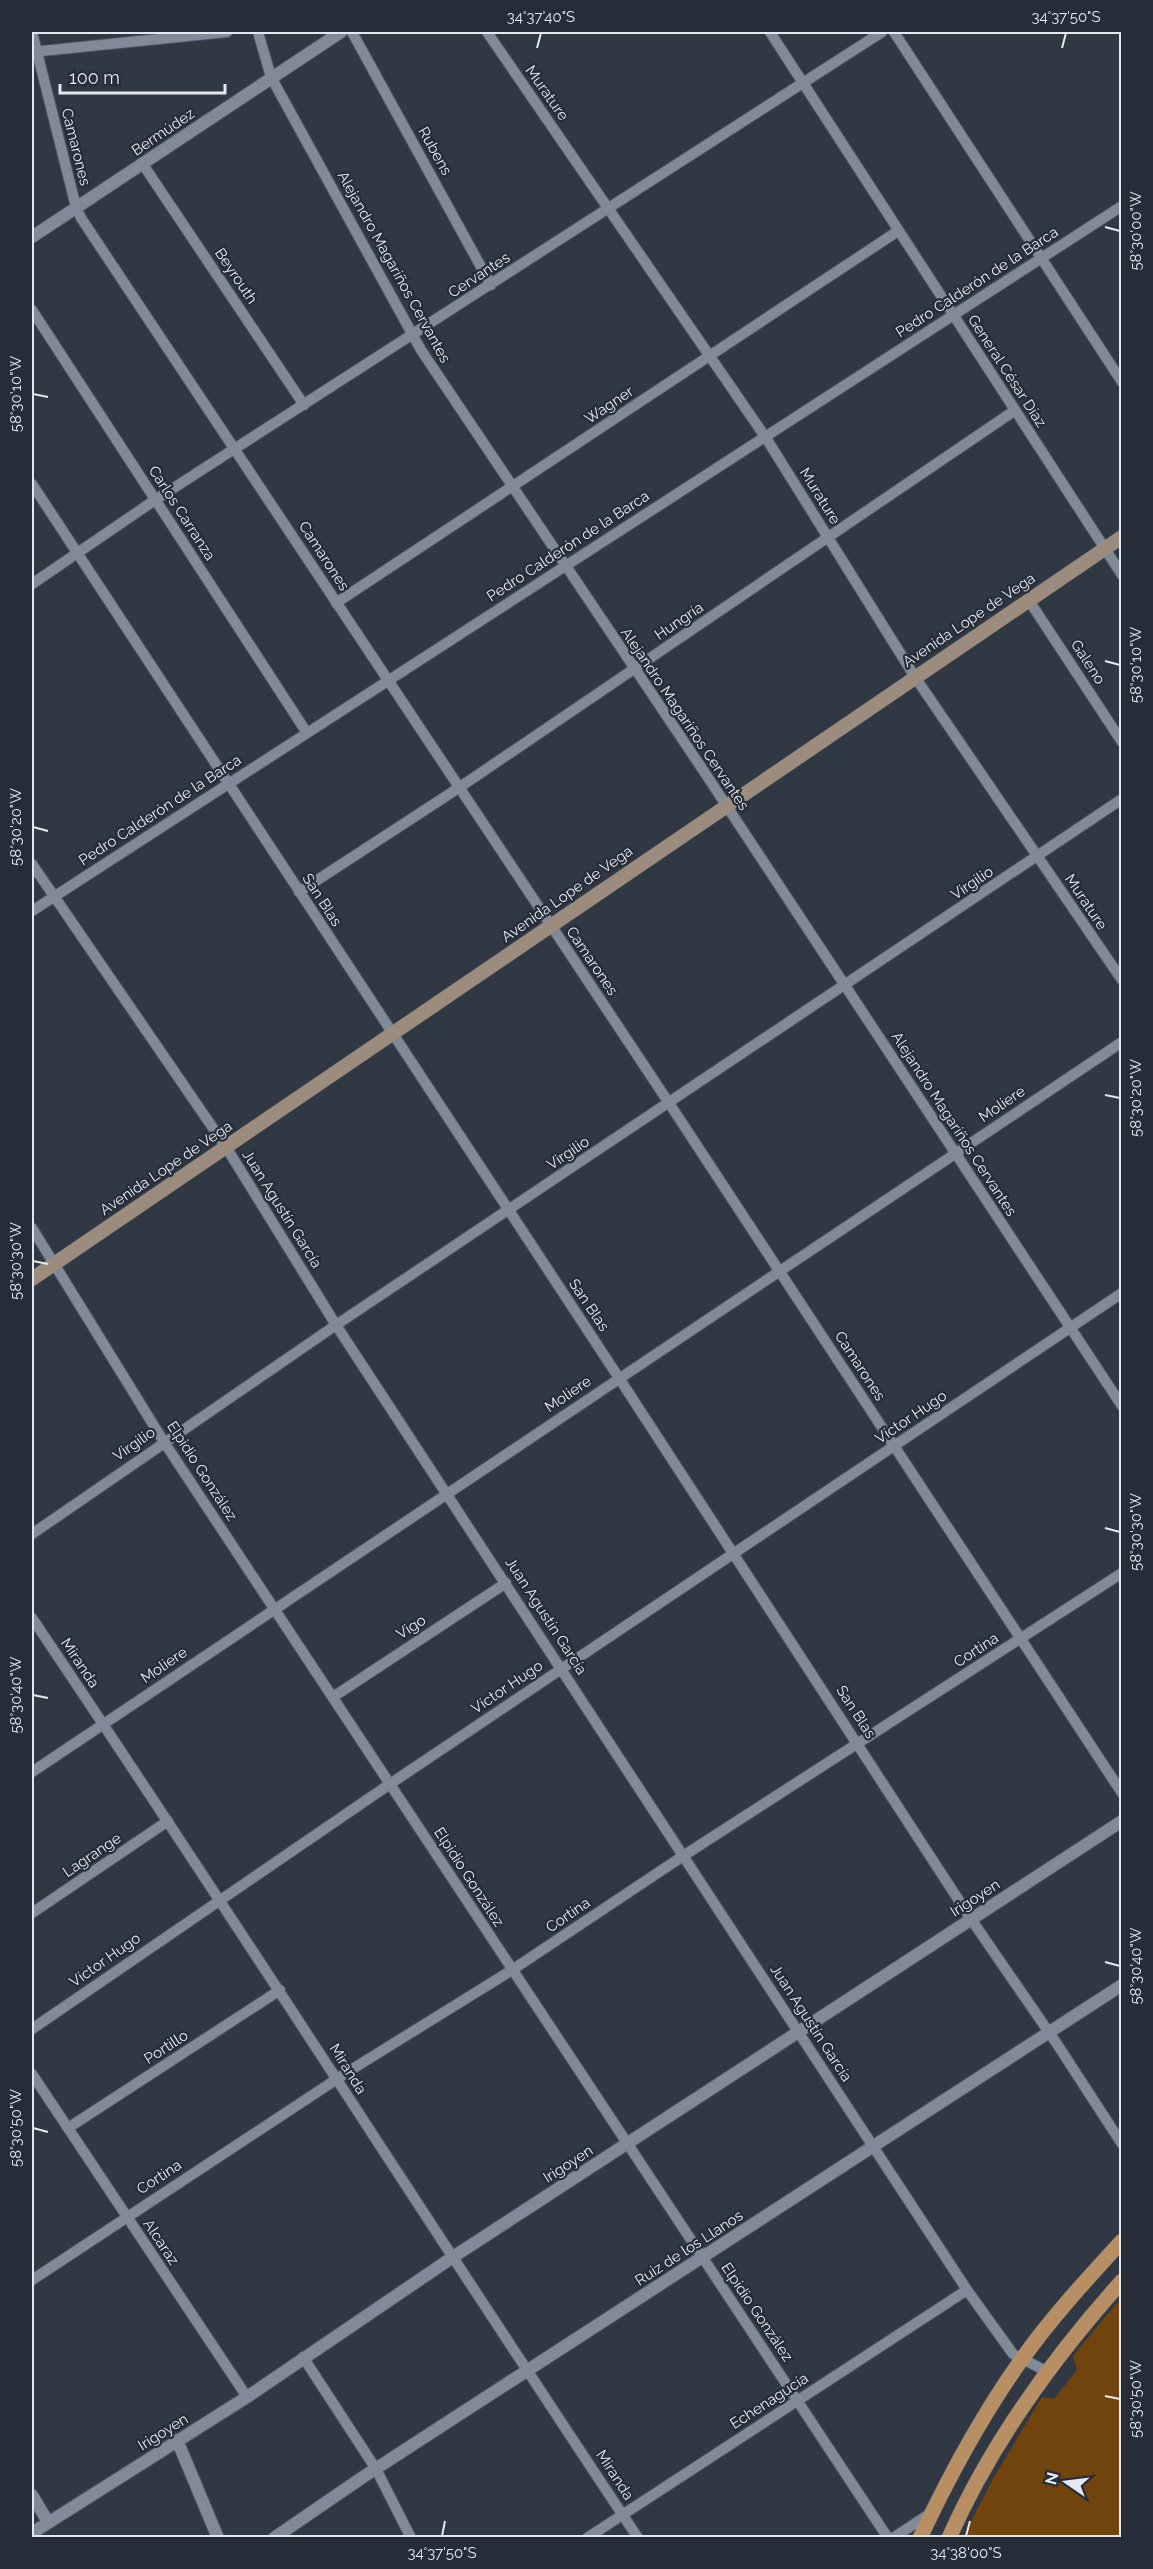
<svg xmlns="http://www.w3.org/2000/svg" width="1153" height="2569" font-family="Raleway,sans-serif">
	<rect width="100%" height="100%" fill="#303843"/>
	<path fill="#71440d" d="M1121,2298V2537H963L994,2477L1042,2397L1054,2399L1077,2370L1073,2356Z"/>
	<g fill="none" stroke-linecap="round" stroke-linejoin="round">
		<defs>
			<path id="minor" d="M32,32L76,207L81,218L669,1103L1122,1793
				M258,32L271,77L421,350L705,773L1122,1406
				M352,32L491,285
				M487,32L766,438L915,677L1122,980
				M770,32L1122,575
				M894,32L1122,382
				M32,52L227,32
				M142,163L304,405
				M32,310L307,733
				M32,484L619,1378L971,1919L1057,2044L1122,2144
				M32,584L155,500L882,32
				M1028,599L1122,742
				M336,603L898,231
				M32,864L226,1147L336,1325L967,2290L1013,2354L1046,2371
				M299,892L460,787L1014,411
				M32,911C393,674 760,444 1122,206
				M32,1228L164,1442L888,2538
				M32,1534L336,1325L1122,799
				M32,1618C237,1922 434,2232 638,2538
				M333,1697L506,1583
				M32,1772L1122,1042
				M32,1913L168,1821
				M32,2029L390,1784L1122,1293
				M32,2074L247,2397
				M68,2128L280,1990
				M32,2280L346,2073L512,1970L683,1856L1122,1573
				M303,2357L376,2469L411,2538
				M587,2538L967,2290
				M893,2538L931,2513"/>
			<path id="tertiary" d="M32,237L341,32
				M177,2440L218,2538
				M32,2495L48,2522
				M32,2533L247,2397L453,2257L1122,1821
				M274,2538L363,2477L1122,1985"/>
			<path id="secondary" d="M32,1279L1122,537"/>
			<path id="primary" d="M920,2538C949,2476 982,2415 1022,2359C1052,2317 1087,2279 1122,2241
				M949,2538C991,2443 1053,2358 1122,2281"/>
		</defs>
		<use href="#minor" stroke="#4c545e" stroke-width="12"/>
		<use href="#tertiary" stroke="#4c545e" stroke-width="14"/>
		<use href="#secondary" stroke="#4c545e" stroke-width="15"/>
		<use href="#primary" stroke="#4c545e" stroke-width="16"/>
		<use href="#minor" stroke="#818a98" stroke-width="10"/>
		<use href="#tertiary" stroke="#818a98" stroke-width="12"/>
		<use href="#secondary" stroke="#9c8c7e" stroke-width="14"/>
		<use href="#primary" stroke="#b88f64" stroke-width="15"/>
	</g>
	<path fill="none" stroke="#e4e9f1" stroke-width="2" d="M537,48L541,33M1062,48L1066,33M1105,227L1120,231M33,394L48,397M1105,661L1120,665M33,827L48,831M1105,1095L1120,1098M33,1261L48,1264M1105,1528L1120,1532M33,1695L48,1698M1105,1962L1120,1966M33,2128L48,2132M1105,2396L1120,2399M442,2536L445,2521M966,2536L970,2521"/>
	<g text-anchor="middle" stroke-width="4.5" stroke-linejoin="round" paint-order="stroke">
		<g font-size="15" fill="#e4e9f1" stroke="#262d39">
			<text transform="translate(547 93) rotate(55)" y="5">Murature</text>
			<text transform="translate(163 132) rotate(-34)" y="5">Bermúdez</text>
			<text transform="translate(76 147) rotate(76)" y="5">Camarones</text>
			<text transform="translate(435 151) rotate(61)" y="5">Rubens</text>
			<text transform="translate(394 267) rotate(61)" y="5">Alejandro Magariños Cervantes</text>
			<text transform="translate(479 275) rotate(-33)" y="5">Cervantes</text>
			<text transform="translate(236 276) rotate(56)" y="5">Beyrouth</text>
			<text transform="translate(977 282) rotate(-33)" y="5">Pedro Calderón de la Barca</text>
			<text transform="translate(1007 371) rotate(57)" y="5">General César Díaz</text>
			<text transform="translate(609 405) rotate(-34)" y="5">Wagner</text>
			<text transform="translate(820 496) rotate(58)" y="5">Murature</text>
			<text transform="translate(182 513) rotate(57)" y="5">Carlos Carranza</text>
			<text transform="translate(568 546) rotate(-33)" y="5">Pedro Calderón de la Barca</text>
			<text transform="translate(324 556) rotate(57)" y="5">Camarones</text>
			<text transform="translate(969 620) rotate(-34)" y="5">Avenida Lope de Vega</text>
			<text transform="translate(679 621) rotate(-34)" y="5">Hungría</text>
			<text transform="translate(1088 662) rotate(57)" y="5">Galeno</text>
			<text transform="translate(685 719) rotate(56)" y="5">Alejandro Magariños Cervantes</text>
			<text transform="translate(160 810) rotate(-33)" y="5">Pedro Calderón de la Barca</text>
			<text transform="translate(972 883) rotate(-34)" y="5">Virgilio</text>
			<text transform="translate(567 894) rotate(-35)" y="5">Avenida Lope de Vega</text>
			<text transform="translate(322 900) rotate(57)" y="5">San Blas</text>
			<text transform="translate(1086 902) rotate(56)" y="5">Murature</text>
			<text transform="translate(592 961) rotate(56)" y="5">Camarones</text>
			<text transform="translate(1002 1104) rotate(-34)" y="5">Moliere</text>
			<text transform="translate(954 1124) rotate(57)" y="5">Alejandro Magariños Cervantes</text>
			<text transform="translate(568 1153) rotate(-34)" y="5">Virgilio</text>
			<text transform="translate(166 1168) rotate(-34)" y="5">Avenida Lope de Vega</text>
			<text transform="translate(282 1209) rotate(58)" y="5">Juan Agustín García</text>
			<text transform="translate(589 1305) rotate(56)" y="5">San Blas</text>
			<text transform="translate(860 1366) rotate(57)" y="5">Camarones</text>
			<text transform="translate(568 1394) rotate(-34)" y="5">Moliere</text>
			<text transform="translate(911 1417) rotate(-34)" y="5">Víctor Hugo</text>
			<text transform="translate(134 1444) rotate(-35)" y="5">Virgilio</text>
			<text transform="translate(202 1471) rotate(57)" y="5">Elpidio González</text>
			<text transform="translate(546 1616) rotate(57)" y="5">Juan Agustín García</text>
			<text transform="translate(411 1627) rotate(-33)" y="5">Vigo</text>
			<text transform="translate(976 1650) rotate(-33)" y="5">Cortina</text>
			<text transform="translate(80 1663) rotate(56)" y="5">Miranda</text>
			<text transform="translate(164 1665) rotate(-34)" y="5">Moliere</text>
			<text transform="translate(507 1687) rotate(-34)" y="5">Víctor Hugo</text>
			<text transform="translate(856 1712) rotate(57)" y="5">San Blas</text>
			<text transform="translate(92 1855) rotate(-34)" y="5">Lagrange</text>
			<text transform="translate(469 1877) rotate(57)" y="5">Elpidio González</text>
			<text transform="translate(975 1898) rotate(-33)" y="5">Irigoyen</text>
			<text transform="translate(568 1915) rotate(-34)" y="5">Cortina</text>
			<text transform="translate(105 1960) rotate(-35)" y="5">Víctor Hugo</text>
			<text transform="translate(811 2023) rotate(57)" y="5">Juan Agustín García</text>
			<text transform="translate(166 2047) rotate(-33)" y="5">Portillo</text>
			<text transform="translate(348 2069) rotate(58)" y="5">Miranda</text>
			<text transform="translate(568 2164) rotate(-33)" y="5">Irigoyen</text>
			<text transform="translate(159 2177) rotate(-33)" y="5">Cortina</text>
			<text transform="translate(161 2242) rotate(56)" y="5">Alcaraz</text>
			<text transform="translate(689 2248) rotate(-33)" y="5">Ruiz de los Llanos</text>
			<text transform="translate(757 2312) rotate(56)" y="5">Elpidio González</text>
			<text transform="translate(769 2401) rotate(-33)" y="5">Echenagucía</text>
			<text transform="translate(163 2432) rotate(-32)" y="5">Irigoyen</text>
			<text transform="translate(615 2475) rotate(57)" y="5">Miranda</text>
		</g>
	</g>
	<rect width="1153" height="2569" fill="none" stroke="#262d39" stroke-width="66"/>
	<g transform="translate(1066 2482) rotate(284)" stroke="#262d39" stroke-width="4.5" paint-order="stroke">
	<path d="M0-4.5L10 22L0 15L-10 22Z" fill="#e4e9f1"/>
	<text y="-9" font-size="16" font-weight="bold" text-anchor="middle" fill="#e4e9f1">N</text>
	</g>
	<path d="M60 84v9h165v-9" fill="none" stroke="#e4e9f1" stroke-width="3"/>
	<text x="69" y="84" font-size="18" fill="#e4e9f1" stroke="#262d39" stroke-width="4.5" paint-order="stroke">100 m</text>
	<rect x="33" y="33" width="1087" height="2503" fill="none" stroke="#e4e9f1" stroke-width="2"/>
	<g font-size="15" text-anchor="middle" fill="#e4e9f1">
		<text x="541" y="22">34°37'40"S</text>
		<text x="1066" y="22">34°37'50"S</text>
		<text transform="translate(1136 231) rotate(-90)" y="5">58°30'00"W</text>
		<text transform="translate(16 394) rotate(-90)" y="5">58°30'10"W</text>
		<text transform="translate(1136 665) rotate(-90)" y="5">58°30'10"W</text>
		<text transform="translate(16 827) rotate(-90)" y="5">58°30'20"W</text>
		<text transform="translate(1136 1098) rotate(-90)" y="5">58°30'20"W</text>
		<text transform="translate(16 1261) rotate(-90)" y="5">58°30'30"W</text>
		<text transform="translate(1136 1532) rotate(-90)" y="5">58°30'30"W</text>
		<text transform="translate(16 1695) rotate(-90)" y="5">58°30'40"W</text>
		<text transform="translate(1136 1966) rotate(-90)" y="5">58°30'40"W</text>
		<text transform="translate(16 2128) rotate(-90)" y="5">58°30'50"W</text>
		<text transform="translate(1136 2399) rotate(-90)" y="5">58°30'50"W</text>
		<text x="442" y="2558">34°37'50"S</text>
		<text x="966" y="2558">34°38'00"S</text>
	</g>
</svg>
